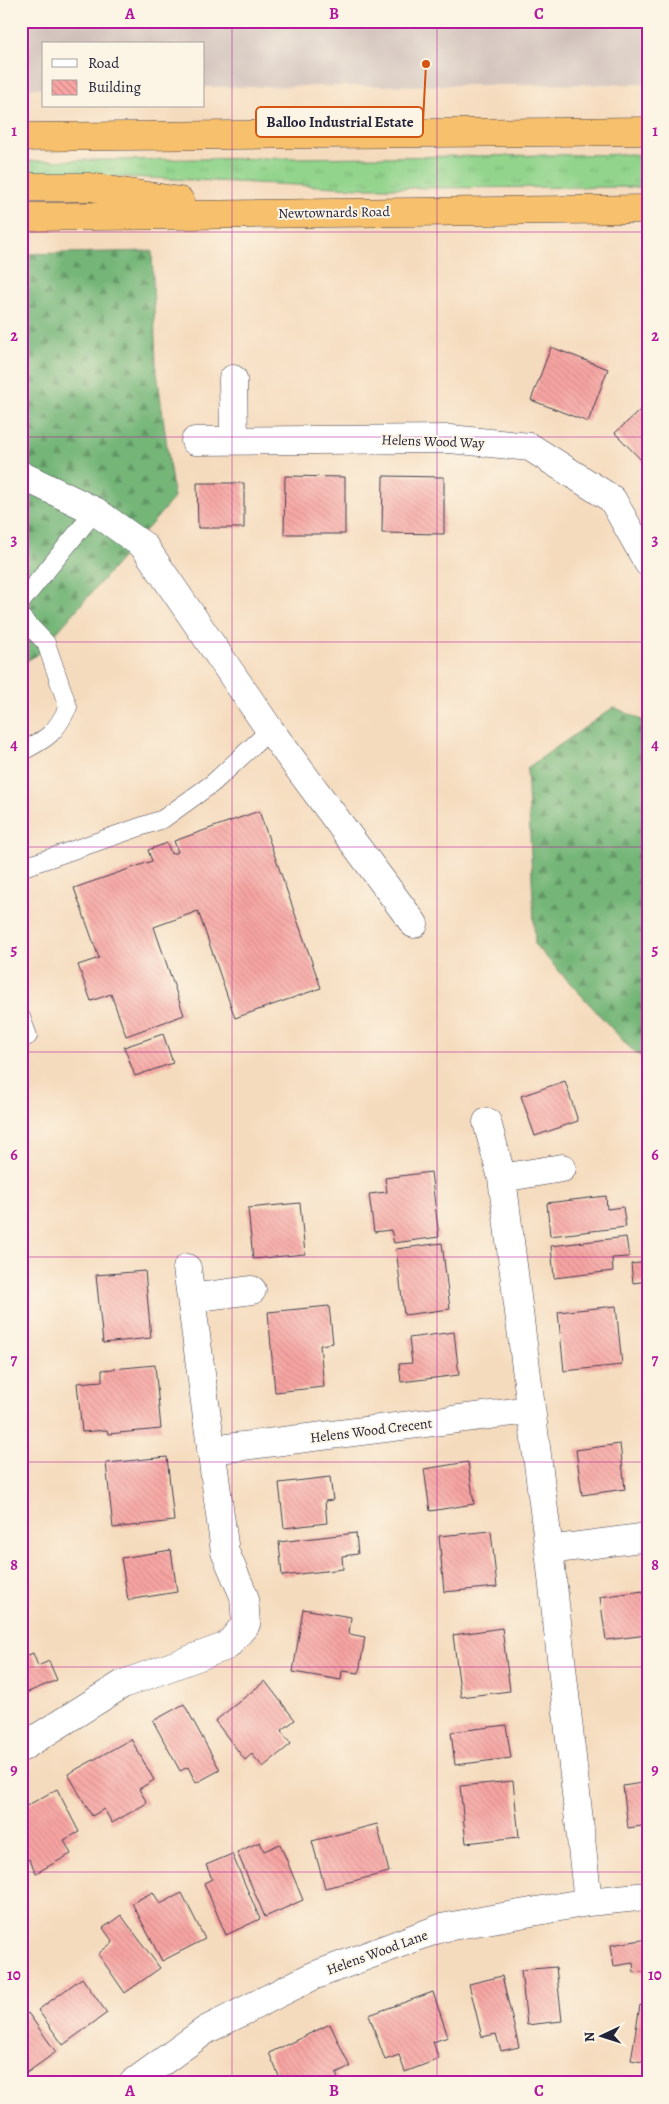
<svg xmlns="http://www.w3.org/2000/svg" width="669" height="2104" font-family="Alegreya,serif">
	<defs>
		<pattern id="grass-tufts" width="24" height="20" patternUnits="userSpaceOnUse" patternTransform="scale(1.25)"><rect width="24" height="20" fill="#92d48c"/><path d="M3 7l-1-3M5 7V3M7 7l1-3M15 17l-1-3M17 17v-4M19 17l1-3" fill="none" stroke="#7eb67a"/></pattern>
		<pattern id="forest-firs" width="22" height="20" patternUnits="userSpaceOnUse" patternTransform="scale(1.25)"><rect width="22" height="20" fill="#75b678"/><path d="M5 1l3.5 6h-7zM16 11l3.5 6h-7z" fill="#609464"/></pattern>
		<pattern id="building-back-hatch" width="6" height="6" patternUnits="userSpaceOnUse" patternTransform="scale(1.25)"><rect width="6" height="6" fill="#f7a4a2"/><path d="M-1 5l2 2M0 0l6 6M5-1l2 2" fill="none" stroke="#d38d8c"/></pattern>
	</defs>
	<rect width="100%" height="100%" fill="#fcf5e5"/>
	<filter id="ink" filterUnits="userSpaceOnUse"><feTurbulence type="fractalNoise" baseFrequency=".02" numOctaves="2"/><feDisplacementMap in="SourceGraphic" scale="10" xChannelSelector="R" yChannelSelector="G"/><feConvolveMatrix kernelMatrix="1 2 1 2 8 2 1 2 1" color-interpolation-filters="sRGB"/></filter>
	<filter id="wash" filterUnits="userSpaceOnUse"><feTurbulence type="fractalNoise" baseFrequency=".0096" numOctaves="4" result="noise"/><feDisplacementMap in="SourceGraphic" scale="20" xChannelSelector="R" yChannelSelector="G"/><feGaussianBlur stdDeviation="1.12" result="paint"/><feColorMatrix in="noise" values="0 0 0 0 0 0 0 0 0 0 0 0 0 0 0 0 0 1.4 0 .05"/><feComposite in="paint" operator="in"/></filter>
	<g filter="url(#wash)">
		<rect width="100%" height="100%" fill="#f5dbbe"/>
		<path fill="#cfc0ba" d="M21,21H648V84L204,87V44H44V88H21Z"/>
		<path fill="url(#grass-tufts)" stroke="#5a7b64" d="M648,154V187L359,188L130,177H21V161Z"/>
		<path fill="url(#forest-firs)" stroke="#4c6c5a" d="M152,251L156,365L174,498L37,655L21,664V254Z
			M614,707L648,723V1063L628,1046L535,945L527,768Z"/>
		<g id="blocks">
			<path fill="url(#building-back-hatch)" d="M551,347L608,369L588,422L531,400Z
				M648,403V467L615,433Z
				M285,476L345,477V534H284Z
				M383,476L444,477V534L382,533Z
				M197,483H244V528H198Z
				M259,811L321,988L235,1018L198,911L154,927L184,1015L126,1036L111,994L91,1001L78,965L99,958L74,888L152,861L148,850L167,843L171,854L178,852L174,841Z
				M163,1034L173,1063L135,1076L124,1047Z
				M565,1081L578,1121L535,1136L521,1096Z
				M431,1172L439,1237L394,1243L391,1230L374,1232L369,1194L387,1192L385,1178Z
				M606,1196L607,1209L623,1207L626,1227L550,1236L547,1203Z
				M300,1203L305,1254L253,1259L248,1208Z
				M626,1237L629,1257L612,1258L613,1271L554,1278L551,1246Z
				M442,1243L450,1309L404,1315L396,1249Z
				M648,1262V1281L633,1283L631,1264Z
				M145,1271L151,1338L103,1343L96,1275Z
				M329,1306L333,1343L320,1345L324,1387L275,1392L268,1312Z
				M616,1306L622,1365L564,1371L558,1312Z
				M454,1332L459,1375L401,1382L399,1364L412,1363L409,1338Z
				M155,1365L161,1429L108,1434L107,1430L82,1432L77,1383L102,1381V1370Z
				M620,1444L625,1489L582,1495L576,1450Z
				M167,1457L174,1521L113,1528L106,1463Z
				M468,1462L474,1504L430,1511L424,1469Z
				M330,1477L333,1500L325,1501L327,1523L284,1528L279,1483Z
				M491,1531L497,1587L444,1592L439,1536Z
				M356,1533L358,1554L342,1556L343,1569L282,1576L279,1542Z
				M171,1550L177,1592L128,1600L121,1558Z
				M643,1591L648,1635L606,1640L600,1597Z
				M303,1609L351,1617L349,1634L365,1637L359,1673L342,1671L341,1680L293,1672Z
				M502,1628L510,1691L461,1697L453,1635Z
				M33,1653L38,1666L49,1661L57,1680L21,1695V1658Z
				M265,1681L295,1720L281,1731L291,1744L263,1767L252,1754L245,1760L215,1721Z
				M184,1704L220,1770L196,1783L188,1767L180,1771L153,1721Z
				M506,1725L511,1758L455,1765L451,1732Z
				M131,1739L154,1780L139,1789L147,1803L112,1823L104,1809L92,1816L68,1774Z
				M513,1781L519,1837L466,1843L460,1786Z
				M648,1782V1825L628,1828L623,1786Z
				M57,1789L79,1832L64,1840L71,1854L36,1873L29,1859L21,1863V1809Z
				M377,1824L389,1872L325,1888L312,1841Z
				M260,1842L264,1851L280,1844L303,1900L265,1917L237,1852Z
				M232,1854L260,1919L226,1935L204,1883L212,1879L206,1865Z
				M153,1892L160,1904L182,1893L205,1939L162,1961L132,1903Z
				M121,1915L160,1968L125,1993L98,1954L113,1942L103,1928Z
				M648,1939V1971L634,1973L633,1963L614,1966L611,1945Z
				M556,1967L562,2021L527,2025L521,1970Z
				M502,1976L519,2047L501,2051L496,2034L482,2037L469,1984Z
				M82,1978L107,2013L63,2045L38,2010Z
				M433,1992L448,2037L433,2042L439,2059L405,2072L399,2055L385,2060L369,2015Z
				M640,2005L648,2006V2063L631,2060Z
				M28,2013L56,2052L21,2077V2019Z
				M330,2024L350,2067L336,2074L340,2083H282L269,2053Z"/>
		</g>
	</g>
	<g filter="url(#ink)">
		<use href="#blocks" fill-opacity="0" stroke="#423e4f" stroke-width="1"/>
		<g fill="none" stroke-linecap="round" stroke-linejoin="round">
			<defs>
				<path id="lane" d="M21,602L95,511
					M21,617L46,643L68,707C55,734 48,738 21,752
					M21,868L163,819L213,783L270,730
					M21,1017L28,1036"/>
				<path id="street" d="M233,379L234,440
					M195,441L450,439L530,447L612,499L648,563
					M21,475L95,511L144,546L270,730L414,924
					M487,1122L502,1178L549,1550L588,1902
					M502,1178L562,1168
					M191,1298L252,1290
					M211,1450L530,1410
					M549,1550L648,1537
					M21,1748L123,1684L227,1646L246,1624L244,1596L225,1552L187,1268
					M133,2083L206,2030L313,1976L441,1928L588,1902L648,1896"/>
				<path id="highway" d="M21,137L648,131
					M21,187H90L180,201
					M21,217L648,209"/>
			</defs>
			<use href="#lane" stroke="#423e4f" stroke-width="19"/>
			<use href="#street" stroke="#423e4f" stroke-width="29"/>
			<use href="#highway" stroke="#423e4f" stroke-width="29"/>
			<use href="#lane" stroke="#fff" stroke-width="18"/>
			<use href="#street" stroke="#fff" stroke-width="28"/>
			<use href="#highway" stroke="#f7c06c" stroke-width="28"/>
		</g>
	</g>
	<path fill="none" stroke="#b5179e" stroke-width="1" stroke-opacity="0.55" d="M232,21V2083M437,21V2083M21,232H648M21,437H648M21,642H648M21,847H648M21,1052H648M21,1257H648M21,1462H648M21,1667H648M21,1872H648"/>
	<g text-anchor="middle" stroke-width="4" stroke-linejoin="round" paint-order="stroke">
		<g font-size="14" fill="#22223b" stroke="#fcf5e5">
			<text transform="translate(334 212) rotate(-1)" y="5">Newtownards Road</text>
			<text transform="translate(433 441) rotate(2)" y="5">Helens Wood Way</text>
			<text transform="translate(371 1430) rotate(-7)" y="5">Helens Wood Crecent</text>
			<text transform="translate(377 1952) rotate(-20)" y="5">Helens Wood Lane</text>
		</g>
	</g>
	<path fill="none" stroke="#d45411" stroke-width="2" d="M426 64L423 122"/>
	<circle fill="#d45411" stroke="#fcf5e5" stroke-width="2" cx="426" cy="64" r="5"/>
	<rect fill="#fcf5e5" stroke="#d45411" stroke-width="2" x="256" y="107" width="167" height="30" rx="5"/>
	<g font-size="15" text-anchor="middle" font-weight="bold" fill="#22223b">
		<text x="340" y="127">Balloo Industrial Estate</text>
	</g>
	<rect width="669" height="2104" fill="none" stroke="#fcf5e5" stroke-width="55"/>
	<rect x="42" y="42" width="162" height="65" fill="#fcf5e5" stroke="#a5a1a1"/>
	<rect x="52" y="59" width="25" height="8" fill="#ffffff" stroke="#a5a1a1"/>
	<text x="88" y="68" font-size="15" fill="#22223b">Road</text>
	<rect x="52" y="80" width="25" height="15" fill="url(#building-back-hatch)" stroke="#a5a1a1"/>
	<text x="88" y="92" font-size="15" fill="#22223b">Building</text>
	<g transform="translate(602 2036) rotate(266)" stroke="#fcf5e5" stroke-width="4" paint-order="stroke">
	<path d="M0-4L9 19L0 12L-9 19Z" fill="#22223b"/>
	<text y="-8" font-size="14" font-weight="bold" text-anchor="middle" fill="#22223b">N</text>
	</g>
	<rect x="28" y="28" width="614" height="2048" fill="none" stroke="#b5179e" stroke-width="2"/>
	<g font-size="16" text-anchor="middle" font-weight="bold" fill="#b5179e">
		<text x="130" y="19">A</text>
		<text x="334" y="19">B</text>
		<text x="539" y="19">C</text>
		<text x="14" y="136">1</text>
		<text x="655" y="136">1</text>
		<text x="14" y="341">2</text>
		<text x="655" y="341">2</text>
		<text x="14" y="545">3</text>
		<text x="655" y="545">3</text>
		<text x="14" y="750">4</text>
		<text x="655" y="750">4</text>
		<text x="14" y="955">5</text>
		<text x="655" y="955">5</text>
		<text x="14" y="1160">6</text>
		<text x="655" y="1160">6</text>
		<text x="14" y="1365">7</text>
		<text x="655" y="1365">7</text>
		<text x="14" y="1570">8</text>
		<text x="655" y="1570">8</text>
		<text x="14" y="1775">9</text>
		<text x="655" y="1775">9</text>
		<text x="14" y="1980">10</text>
		<text x="655" y="1980">10</text>
		<text x="130" y="2096">A</text>
		<text x="334" y="2096">B</text>
		<text x="539" y="2096">C</text>
	</g>
</svg>
